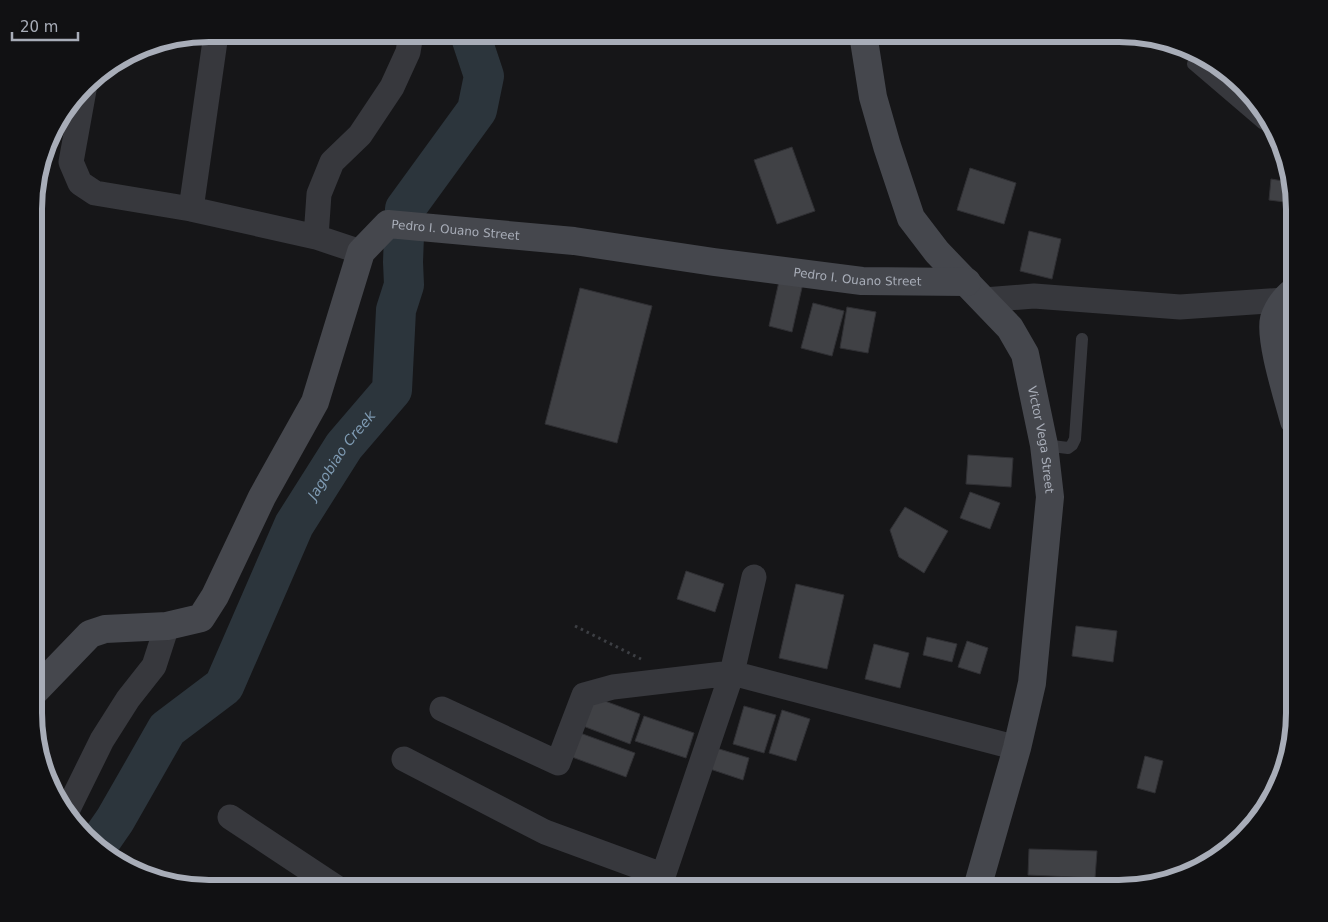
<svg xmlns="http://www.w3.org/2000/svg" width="1328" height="922" font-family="'DejaVu Sans',sans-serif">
	<rect width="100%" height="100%" fill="#161618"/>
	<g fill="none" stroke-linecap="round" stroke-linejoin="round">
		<path stroke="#2c353c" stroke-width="40" id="s1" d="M97,846L115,820L167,729L224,686L294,525L344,446L392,390L396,310L404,285L403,262L405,209L477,110L484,76L470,34"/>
	</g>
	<path fill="#404145" stroke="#303034" d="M792,147L815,211L777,224L754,160Z
		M970,168L1016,183L1004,224L957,210Z
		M1271,179L1289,182L1294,198L1293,203L1269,200Z
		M1029,231L1061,239L1052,279L1020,271Z
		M780,277L803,283L792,332L769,326Z
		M580,288L652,306L617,443L545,424Z
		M813,303L844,311L832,356L801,348Z
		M847,307L876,312L868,353L840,348Z
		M968,455L1013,458L1011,487L966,484Z
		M970,492L1000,503L990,529L960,518Z
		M905,507L948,531L924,573L899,557L890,530Z
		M686,571L724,584L715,612L677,599Z
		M796,584L844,595L827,669L779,658Z
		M1076,626L1117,631L1113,662L1072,656Z
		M927,637L957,644L952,662L923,655Z
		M967,641L988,648L980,674L958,667Z
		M874,644L909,653L900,688L865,679Z
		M594,697L640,714L630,744L583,726Z
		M744,706L776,715L764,753L733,744Z
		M782,710L810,719L796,761L769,753Z
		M644,716L694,733L686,758L635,741Z
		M580,733L635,753L626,777L572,757Z
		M716,748L749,758L743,780L710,769Z
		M1145,756L1163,761L1155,793L1137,788Z
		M1029,849L1097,851L1095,878L1028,875Z
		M998,878L1018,879V888H998Z"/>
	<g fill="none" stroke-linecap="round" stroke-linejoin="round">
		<path stroke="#3d3f44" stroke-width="3" stroke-dasharray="2.5 4" stroke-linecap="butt" d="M575,626L641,659"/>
		<path stroke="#37383d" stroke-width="12" d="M1193,64L1262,123L1273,129
			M1044,445L1068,448L1072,445L1075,439L1082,339"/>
		<path stroke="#37383d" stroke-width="25" d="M84,90L71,162L80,183L95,193L191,209L316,237L361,252
			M191,209L216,34
			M316,237L319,194L332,162L360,135L392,87L408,52L411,34
			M984,300L1034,296L1180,307L1284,300
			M442,709L558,763L584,695L613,687L732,673L1017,748
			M404,759L545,832L662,875
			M67,811L102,740L128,699L154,666L167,626
			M230,817L337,888
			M659,888L732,673L754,577"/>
		<g stroke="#45474d" stroke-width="28">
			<path id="s2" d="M863,34L873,97L887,146L911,218L937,252L1010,328L1025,354L1044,445L1050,497L1032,683L1017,748L977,888"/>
			<path d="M1294,291C1285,298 1278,307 1274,319C1269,339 1288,398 1294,421"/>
			<path id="s3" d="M35,691L90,634L105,629L167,626L201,618L215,596L262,497L315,402L361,252L388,224L574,241L714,262L862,281L967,282"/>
		</g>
	</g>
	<g text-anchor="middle" stroke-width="5" stroke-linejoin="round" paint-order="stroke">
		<g font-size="12" fill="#a8adb8" stroke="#111113">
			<text dy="4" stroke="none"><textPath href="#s3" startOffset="700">Pedro I. Ouano Street</textPath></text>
			<text dy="4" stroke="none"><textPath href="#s3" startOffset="1105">Pedro I. Ouano Street</textPath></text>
			<text dy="4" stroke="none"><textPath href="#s2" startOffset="456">Victor Vega Street</textPath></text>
		</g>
		<g font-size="14" font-style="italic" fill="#7f9bb3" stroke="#111113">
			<text dy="5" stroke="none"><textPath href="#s1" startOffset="468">Jagobiao Creek</textPath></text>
		</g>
	</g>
	<path d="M0 0H1328V922H0ZM209 42H1119A167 167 0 0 1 1286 209V713A167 167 0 0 1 1119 880H209A167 167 0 0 1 42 713V209A167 167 0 0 1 209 42Z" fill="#111113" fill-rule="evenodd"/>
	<path fill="none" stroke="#a8adb8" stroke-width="6" d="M209 42H1119A167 167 0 0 1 1286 209V713A167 167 0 0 1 1119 880H209A167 167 0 0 1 42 713V209A167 167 0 0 1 209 42Z"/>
	<path d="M12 32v8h66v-8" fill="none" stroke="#a8adb8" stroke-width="2.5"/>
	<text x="20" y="32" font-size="15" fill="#a8adb8" stroke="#111113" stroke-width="4" paint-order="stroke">20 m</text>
</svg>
